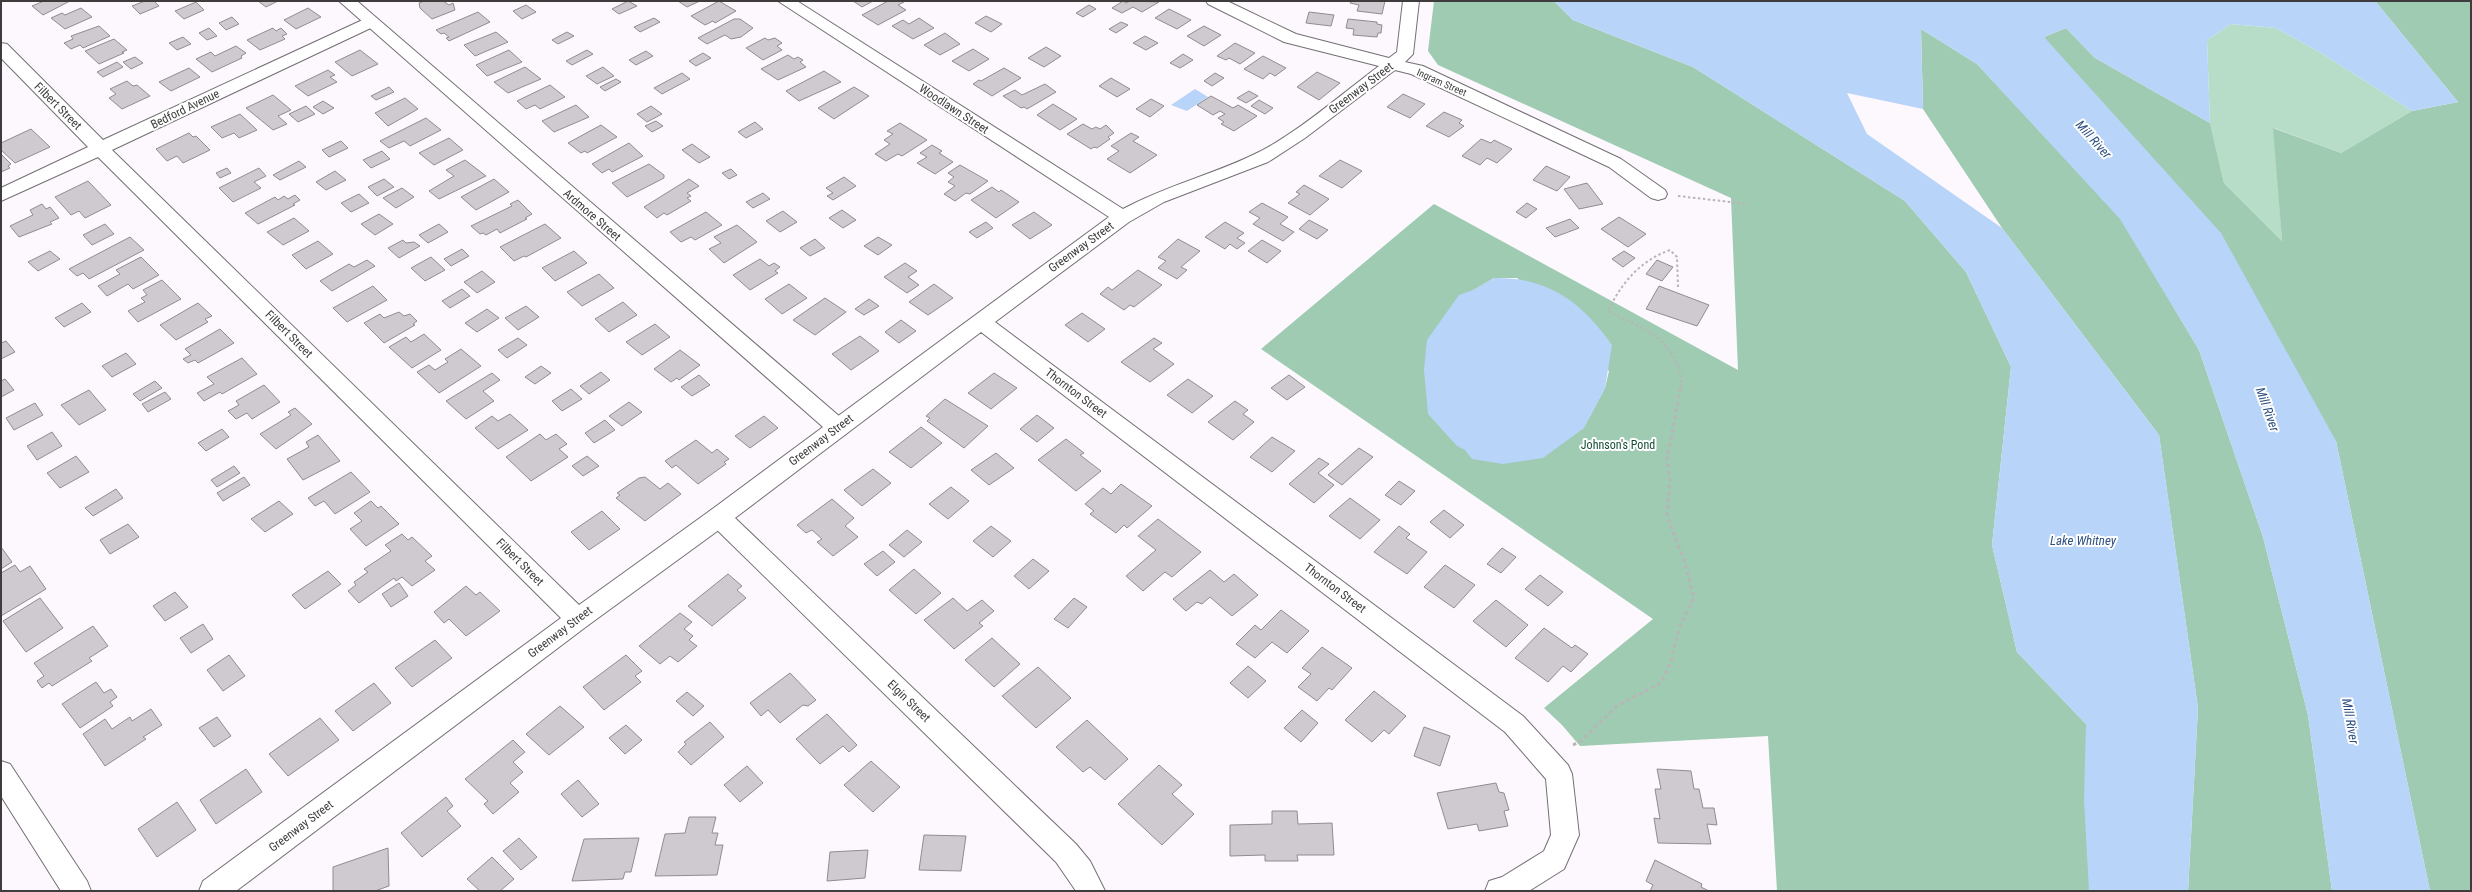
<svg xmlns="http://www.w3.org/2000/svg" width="2472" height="892" font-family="'Roboto Condensed',sans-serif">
	<rect width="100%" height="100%" fill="#fdf8fd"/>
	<path fill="#b7ddc8" d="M2231,24L2276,28L2321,53L2412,111L2341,153L2274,128L2282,241L2224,183L2210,123L2207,40Z"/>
	<path fill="#9ecbb2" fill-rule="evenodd" d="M1434,1H1554L1573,20L1693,67L1905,201L1966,272L2011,367L1992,545L2017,652L2086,724L2090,891H1777L1768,736L1580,746L1562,725L1544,708L1653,619L1261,349L1434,204L1738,370L1731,198L1438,65L1428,51ZM1494,278H1517L1609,371L1605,388L1589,418L1472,291Z
		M2375,1H2471V891H2430L2336,441L2044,37L2066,28L2095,58L2210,123L2224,183L2282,241L2273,128L2341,153L2412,111L2458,102Z
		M1921,29L1977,64L2121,219L2199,350L2263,537L2308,715L2332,891H2188L2198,708L2159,435L2002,228L1923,109Z"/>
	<path fill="#b9d4f9" d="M1554,1H2375L2458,102L2412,111L2321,53L2276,28L2231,24L2207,40L2210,123L2095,58L2066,28L2044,37L2221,233L2336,441L2430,891H2332L2308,715L2263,537L2199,350L2120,219L1977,64L1921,29L1923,109L1847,93L1867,134L2002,228L2159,435L2198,708L2188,891H2089L2084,800L2086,724L2017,652L1992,545L2011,367L1966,272L1905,201L1693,67L1573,20Z
		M1195,89L1208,97L1187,111L1171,105Z
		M1494,278C1548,277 1582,302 1612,345L1605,388L1584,428L1543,458L1503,464L1472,459L1465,450L1457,446L1428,414L1424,370L1427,340L1459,295L1473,290Z"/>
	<path fill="#cfcacf" stroke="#908c90" d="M44,1H70L43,15L32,6Z
		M145,1H154L159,6L140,14L132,6Z
		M258,1H278L266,7Z
		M424,1H443L449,5L453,3L455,10L432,19L420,8L419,3Z
		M628,1L637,6L619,14L612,9Z
		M678,1H700L687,7Z
		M719,1L736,11L715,23L713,21L705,25L691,16Z
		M853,1H873L862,7Z
		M888,1H902L904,2L898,5L906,10L878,25L862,15Z
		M1123,1L1126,3L1130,1L1159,2L1142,12L1133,7L1122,13L1112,8Z
		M1351,1H1385L1382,14L1357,11L1359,5L1350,3Z
		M196,2L204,10L184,19L175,11Z
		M526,5L536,12L522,19L513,11Z
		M1089,5L1096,9L1083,17L1076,13Z
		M81,8L92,17L65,29L51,18L62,13L65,15Z
		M308,8L321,17L296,29L284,20Z
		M1169,9L1191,20L1177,29L1155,18Z
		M478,12L490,22L449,41L446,38L449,37L444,33L441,34L436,30Z
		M1309,12L1334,15L1331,26L1306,23Z
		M986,16L1002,24L991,32L975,23Z
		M232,17L239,24L226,30L219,23Z
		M654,18L660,22L640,32L634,27Z
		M919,18L934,28L913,39L892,26L903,20L909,24Z
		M734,19H740L753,28L741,37L731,39L725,35L707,44L698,38Z
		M1348,19L1377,22V24L1382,25L1381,33H1378L1377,37L1353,35L1354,29L1346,28Z
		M1121,22L1128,25L1116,33L1109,29Z
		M99,26L110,36L83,48L80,45L71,49L64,43L73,39L71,36Z
		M1204,26L1221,35L1204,46L1187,36Z
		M209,28L217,36L207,40L199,33Z
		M273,28L276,31L281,28L287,34L282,36L285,39L260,50L247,40Z
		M496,32L508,42L475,56L464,45Z
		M567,32L574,36L558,44L552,40Z
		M945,33L960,44L940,55L924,45Z
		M1145,36L1158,43L1146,50L1133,43Z
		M183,37L191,44L177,50L169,43Z
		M765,38L768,40L775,38L782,43L777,46L782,50L763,60L746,48Z
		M114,39L127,50L122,52L124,53L99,64L85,51Z
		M1235,43L1255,53L1240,64L1229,58L1226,60L1217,56Z
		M236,46L246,53L241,56L242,58L212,72L196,59L211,52L215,56Z
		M1046,47L1061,56L1044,67L1028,58Z
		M973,49L989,59L969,71L952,61Z
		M360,50L378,64L352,76L335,62Z
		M509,50L522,62L487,76L476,65Z
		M587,50L593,54L572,65L566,61Z
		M646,51L653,56L636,65L629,60Z
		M703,53L711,58L696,66L689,61Z
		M1183,54L1193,60L1180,68L1170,63Z
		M788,55L794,59L798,57L803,60L800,62L806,67L778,80L761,69Z
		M1263,56L1286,68L1275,76L1270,73L1263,79L1244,69Z
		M135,57L143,63L131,69L123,62Z
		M117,62L123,67L103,77L97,72Z
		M525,67L541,79L508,93L494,82Z
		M603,67L614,76L597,84L586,76Z
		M189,68L200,77L171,91L159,82Z
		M1004,68L1021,78L992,96L973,84L979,80L981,81Z
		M328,70L335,75L330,77L337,82L308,96L295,86Z
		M824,71L841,82L799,101L786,91Z
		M1317,72L1340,83L1319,100L1297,87Z
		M682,73L690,79L662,94L654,88Z
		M1215,73L1224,78L1212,86L1204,81Z
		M1111,78L1130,89L1117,97L1099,86Z
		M616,79L621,82L605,91L600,87Z
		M127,81L133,86L137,85L150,96L122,109L109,98L116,94L110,89Z
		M1045,84L1056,92L1027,109L1024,107L1021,108L1003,96L1015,90L1022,95Z
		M550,85L565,97L540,109L535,105L526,109L517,101Z
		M389,87L394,92L376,100L371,96Z
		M854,87L869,96L834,119L818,108Z
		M1249,91L1258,96L1246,103L1237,98Z
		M1403,94L1425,104L1410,118L1387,107Z
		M273,95L291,110L278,116L287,124L273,130L246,108Z
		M1211,96L1233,108L1238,105L1257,116L1234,131L1221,124L1224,122L1218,118L1225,114L1220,111L1213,115L1197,105Z
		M405,98L418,109L388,126L375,113Z
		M1151,99L1164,106L1150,117L1136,109Z
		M1259,100L1273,108L1265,114L1251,106Z
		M323,101L334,108L323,114L313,107Z
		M1053,104L1077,119L1060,130L1037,115Z
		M576,105L589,117L554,132L542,121Z
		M306,106L315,114L298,122L289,114Z
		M651,106L662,114L647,122L637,114Z
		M1444,112L1462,120L1459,123L1464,126L1449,137L1426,126Z
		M240,114L257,130L239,138L234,133L222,138L211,127Z
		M426,118L441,130L410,146L404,141L389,148L380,141Z
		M656,121L663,126L652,132L645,126Z
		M755,122L763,129L746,138L738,132Z
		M900,123L927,140L902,156L898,154L886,161L875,154L890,144L884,140L893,134L887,131Z
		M1083,124L1092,129L1096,127L1100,129L1106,125L1114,133L1108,137L1110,139L1097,148L1094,147L1091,149L1067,134Z
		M601,125L617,137L587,153L585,151L581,153L568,143Z
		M31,129L50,147L15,163L1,150V143Z
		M189,133L193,137L196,136L210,150L183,163L177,156L167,161L156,149Z
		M1131,133L1139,137L1133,141L1157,155L1130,173L1107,159L1119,151L1111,146Z
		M449,138L463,150L434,165L419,153Z
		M1481,139L1491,143L1494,140L1512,149L1497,163L1487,158L1480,165L1462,156Z
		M341,141L348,148L329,157L322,150Z
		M629,143L643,156L612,172L609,169L602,173L592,164Z
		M692,144L710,157L699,163L682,150Z
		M932,145L942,151L939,153L953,162L935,174L917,163L927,157L920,153Z
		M382,151L390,159L371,168L363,160Z
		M1,154L11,164L8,166L10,168L1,172Z
		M465,160L486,176L439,199L429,191L454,176L446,170Z
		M1340,160L1362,171L1342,188L1319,176Z
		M299,161L306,167L280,180L273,175Z
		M649,164L664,175V178L627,197L612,183Z
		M960,165L988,181L970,194L966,193L955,201L944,194L955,186L948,182L954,177L948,173Z
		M1546,166L1570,177L1557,191L1533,180Z
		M227,168L231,173L220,178L216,173Z
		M259,168L266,176L254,182L261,188L233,202L219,188Z
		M731,169L737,175L729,179L722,173Z
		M335,171L346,180L326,190L316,182Z
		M844,177L856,186L833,200L827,196L833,193L826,188Z
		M384,179L394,187L377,196L368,187Z
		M494,179L509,192L476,210L461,197Z
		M689,179L699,186L687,193L691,196L687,198L691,201L667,215L664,213L657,218L644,207Z
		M88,181L111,205L85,218L79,211L71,215L55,197Z
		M1587,183L1603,204L1579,209L1564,189Z
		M1304,185L1329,199L1310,215L1288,203L1300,194L1296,192Z
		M992,187L999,192L1001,190L1019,202L996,218L971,200Z
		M402,188L414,197L396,208L383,198Z
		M763,193L770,199L753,208L746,202Z
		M359,194L369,203L351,212L341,203Z
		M295,195L300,200L293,204L295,205L258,224L245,213L275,197L278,200L284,196L288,199Z
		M518,200L532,214L525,218L527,219L500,233L497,229L486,235L483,233L480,234L471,226L512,206L510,204Z
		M1262,203L1288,217L1280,224L1294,232L1283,241L1253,224L1260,218L1249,212Z
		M1527,203L1537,209L1526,218L1516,212Z
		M42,204L46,209L50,207L59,218L50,222L52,224L19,237L10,226L33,215L30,210Z
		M842,210L856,220L843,228L829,218Z
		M783,211L797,222L780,232L766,221Z
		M706,212L722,225L695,240L691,237L681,242L670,232Z
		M1034,212L1052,225L1030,239L1012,225Z
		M379,214L393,224L375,235L361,224Z
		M1619,217L1646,234L1628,247L1601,229Z
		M294,218L309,231L283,245L267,232Z
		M1570,219L1579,228L1555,237L1546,228Z
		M1309,220L1328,230L1317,239L1299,229Z
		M986,222L993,228L977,238L969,232Z
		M1225,222L1244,233L1237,238L1245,243L1237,249L1230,244L1225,249L1205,237Z
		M105,224L114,234L92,245L83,235Z
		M439,224L448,232L428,243L419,235Z
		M545,224L561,238L526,257L524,256L514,261L500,247Z
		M737,225L757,242L724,263L709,249L721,243L714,237Z
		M130,237L144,250L89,279L83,273L77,276L69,269Z
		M878,237L892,245L878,255L864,246Z
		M815,239L825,248L810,256L800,248Z
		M1178,239L1200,251L1181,267L1187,270L1177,279L1158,268L1166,261L1158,257Z
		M403,240L406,243L414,242L420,246L399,258L388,248Z
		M1262,240L1281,251L1267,263L1248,251Z
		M318,241L333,254L306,269L292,255Z
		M462,249L469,256L451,266L444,259Z
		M50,251L60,259L38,271L28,262Z
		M574,251L587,263L555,281L542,268Z
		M1624,251L1635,258L1623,267L1612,259Z
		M141,257L159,275L133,289L128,284L107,296L98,286L120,274L116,270Z
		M431,257L445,270L425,281L411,268Z
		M760,259L769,266L774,263L780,267L775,271L778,273L750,290L733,275Z
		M367,260L375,266L332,291L320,281L349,264L354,267Z
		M1657,260L1673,267L1662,281L1646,274Z
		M905,263L917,271L908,277L919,285L907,293L884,277Z
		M1138,270L1162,285L1134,307L1130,305L1124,310L1100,294L1108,287L1112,290Z
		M482,271L495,282L477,293L464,282Z
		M599,274L614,288L582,306L567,292Z
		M162,280L181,299L138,322L128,311L145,302L141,298L147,295L143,290Z
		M789,284L807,298L782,314L765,299Z
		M934,284L953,298L928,315L909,302Z
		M373,286L387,300L347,322L333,308Z
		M1659,286L1709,305L1697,326L1646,309Z
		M462,289L470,296L450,308L442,301Z
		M825,298L846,312L815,335L793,320Z
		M869,299L879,306L864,315L855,309Z
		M623,302L637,315L609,332L595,319Z
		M82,303L91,312L64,327L55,318Z
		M198,303L212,316L205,319L208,322L176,340L160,325Z
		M526,306L539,317L518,330L505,318Z
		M487,309L499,318L477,332L465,323Z
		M399,312L404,316L410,314L417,321L413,324L415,325L384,343L364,323L380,314L384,318Z
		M1082,313L1105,329L1088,342L1065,325Z
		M901,320L916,331L899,343L885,332Z
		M655,324L670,337L642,355L626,342Z
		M220,329L234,343L198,363L195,360L188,363L183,359L191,355L185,349Z
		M424,334L441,350L412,368L389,347L406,337L411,342Z
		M860,336L879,351L851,370L832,354Z
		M518,338L527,345L507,358L498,350Z
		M1154,338L1162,343L1153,349L1174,364L1150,382L1121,362Z
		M6,341L15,352L1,359V343Z
		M461,349L481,366L439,393L417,372L429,365L435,370L448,362L445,359Z
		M680,350L700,365L679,380L677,378L671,382L654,369Z
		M126,353L136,364L112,377L102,366Z
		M242,358L257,374L222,394L220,392L204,401L197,393L214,384L207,377Z
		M541,366L551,373L535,384L525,377Z
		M601,372L610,380L589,394L580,386Z
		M492,373L500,380L483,391L494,401L466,419L446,401Z
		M994,373L1017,388L991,409L968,393Z
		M699,375L710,385L692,396L681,387Z
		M1289,375L1305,387L1287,400L1271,388Z
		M5,379L14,390L1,397V381Z
		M1188,379L1213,396L1192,413L1167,395Z
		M155,381L162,388L140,401L133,394Z
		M264,385L280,402L252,419L247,413L236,419L228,411L239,405L236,401Z
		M571,389L582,399L562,411L552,401Z
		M89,390L106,410L79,425L61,405Z
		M165,392L171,399L148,412L142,404Z
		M945,399L988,426L964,448L927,421L930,418L926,416Z
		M1235,401L1248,410L1243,414L1254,422L1233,440L1208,422Z
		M629,402L642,412L622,426L609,416Z
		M35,403L43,415L14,430L6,418Z
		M295,408L312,424L276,449L260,434L291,415L288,412Z
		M510,414L528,430L498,449L475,428L492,416L498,421Z
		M1037,415L1054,428L1037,442L1020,429Z
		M764,416L778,428L750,448L735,436Z
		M605,420L615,430L594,443L585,433Z
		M921,427L942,443L911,468L889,452Z
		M222,429L229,437L206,451L198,443Z
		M52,432L62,446L37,460L27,446Z
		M540,434L546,440L556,434L567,444L559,449L568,457L531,481L506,457Z
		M318,435L340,461L303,480L287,459L309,447L306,442Z
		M1272,437L1295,451L1272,472L1250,457Z
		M1066,439L1084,453L1080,455L1101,471L1076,491L1038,460Z
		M696,440L712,453L717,449L729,459L724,462L726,464L698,484L676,465L672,468L665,461Z
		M1359,448L1373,457L1342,485L1328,475Z
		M996,453L1014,468L989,485L971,470Z
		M76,456L89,472L60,488L47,473Z
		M587,456L599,466L583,476L572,466Z
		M1319,458L1329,464L1318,473L1334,485L1314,503L1289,484Z
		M234,466L240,473L217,487L211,480Z
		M873,469L891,483L862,506L844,490Z
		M351,472L370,492L335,514L324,501L315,506L308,498Z
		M244,477L250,485L223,501L217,493Z
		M645,477L660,489L668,483L681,494L645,521L616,498L620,495L617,493L639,478Z
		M1399,481L1415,491L1401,505L1385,495Z
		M1121,484L1152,506L1127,528L1124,525L1116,533L1090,514L1094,511L1085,504L1103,488L1111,494Z
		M951,487L969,501L948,519L929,504Z
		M116,489L123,498L93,516L85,508Z
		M1350,498L1380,520L1360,539L1329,516Z
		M832,499L854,518L845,526L858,537L833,556L817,542L822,539L812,530L806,533L797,525Z
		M279,501L293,514L265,532L251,519Z
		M371,501L378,508L381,506L399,524L366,546L350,529L362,521L354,513Z
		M1444,510L1464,525L1450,538L1430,522Z
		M602,511L620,529L589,550L571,532Z
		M1158,519L1201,552L1172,577L1165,572L1143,591L1126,576L1156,550L1138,536Z
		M128,524L139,537L110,554L100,540Z
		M991,526L1011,541L993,557L973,541Z
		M1399,526L1410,534L1406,538L1427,552L1407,574L1374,552Z
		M907,530L922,542L904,557L889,545Z
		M402,534L408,540L412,537L432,556L425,561L435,570L412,586L402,577L396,581L394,578L359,603L348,591L356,585L354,582L368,572L364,569L391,551L385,545Z
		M1,547L12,562L1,569Z
		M1502,548L1516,557L1501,573L1487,564Z
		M883,551L895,562L877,576L864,564Z
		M1033,559L1049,571L1029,589L1014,576Z
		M15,565L20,572L30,566L46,589L1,616V573Z
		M1445,565L1475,585L1454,608L1424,587Z
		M914,569L941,593L916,614L889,590Z
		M1210,570L1224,582L1234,574L1258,595L1232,616L1210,597L1202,604L1197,602L1186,611L1173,599Z
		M328,571L341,584L305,609L292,595Z
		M728,574L742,586L737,590L746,598L712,626L688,606Z
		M1540,575L1563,592L1548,606L1525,589Z
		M399,583L408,596L391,607L382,594Z
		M466,586L476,595L480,592L500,611L466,636L449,619L444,623L434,612Z
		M175,592L188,607L165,621L153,606Z
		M40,598L63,628L26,652L3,621Z
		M953,598L967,611L982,600L994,611L979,623L983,626L954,649L924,620Z
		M1074,598L1087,607L1068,628L1054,619Z
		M1496,600L1528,625L1506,647L1473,621Z
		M1281,610L1309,631L1287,653L1272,642L1255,658L1236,644L1255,625L1261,630Z
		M680,613L692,622L684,629L693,636L689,640L697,646L678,662L670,656L660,664L639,646Z
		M203,624L213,639L191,653L180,638Z
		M93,626L108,646L89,658L92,661L52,686L49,683L42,688L37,681L44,676L34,663Z
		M1544,628L1572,648L1575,645L1588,654L1571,672L1563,666L1548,682L1515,658Z
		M992,638L1020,664L994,687L965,660Z
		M435,640L452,658L412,687L395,668Z
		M1322,647L1352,668L1332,690L1329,688L1317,701L1298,687L1311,674L1302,668Z
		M229,655L245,676L223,691L207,670Z
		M626,655L642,671L635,676L641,682L604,710L583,687Z
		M1248,666L1266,681L1248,698L1230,683Z
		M1038,667L1071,698L1036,728L1002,696Z
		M790,673L816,700L808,706L803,705L780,723L768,710L761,716L750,703Z
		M96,682L104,693L111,689L117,697L110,702L113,706L80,728L62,704Z
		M374,683L391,703L353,731L335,711Z
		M1374,691L1406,716L1389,734L1384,730L1372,742L1345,720Z
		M687,692L704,706L693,716L676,701Z
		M560,706L584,727L549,755L526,734Z
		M151,709L162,725L143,737L146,739L105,766L83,734L105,719L112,729L130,717L132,721Z
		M1302,710L1318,723L1301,742L1284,728Z
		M827,714L857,745L849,752L843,746L820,764L796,739Z
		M217,717L231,736L214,747L199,728Z
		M320,718L339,740L288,776L269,754Z
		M1087,720L1128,759L1105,780L1090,767L1083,772L1056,747Z
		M710,722L724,737L691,765L678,752L686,744L684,742Z
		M626,725L642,740L625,754L609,738Z
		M1424,727L1450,736L1440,766L1414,756Z
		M513,740L525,752L513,762L523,772L510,783L519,792L493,814L484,804L488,801L465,779Z
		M871,761L900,787L873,812L844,785Z
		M1159,765L1182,785L1172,794L1194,814L1162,845L1118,804Z
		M747,766L763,783L740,802L724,785Z
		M246,769L262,792L216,824L200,800Z
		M1657,769L1691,771L1694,789H1699L1703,808H1714L1717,825L1707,824L1711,844L1658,843L1654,818L1660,819L1655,789H1661Z
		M578,780L599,804L582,817L561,794Z
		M1496,783L1499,792L1504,793L1509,810L1504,811L1508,826L1479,831L1477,824L1448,829L1437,793Z
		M446,797L453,806L447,811L461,826L422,857L401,833Z
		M177,802L196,830L157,857L138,829Z
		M1272,811H1297L1298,824L1332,823L1334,855H1297L1298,861H1265V855L1230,856V825L1272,824Z
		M689,817H716L712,833H718L715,845H723L717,875L655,876L665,834L685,833Z
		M924,835L966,836L961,871L919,870Z
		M519,838L537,857L521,870L503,851Z
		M639,838L631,872H625L623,879L572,881L584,839Z
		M388,848L389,886L375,891H333V867Z
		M868,850L865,878L827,881L830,852Z
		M492,857L514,879L500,891H480L467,879Z
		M1655,860L1702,884L1701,887L1709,891H1650L1653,885L1646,881Z"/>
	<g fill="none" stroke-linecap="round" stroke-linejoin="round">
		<defs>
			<path id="minor" d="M778,1H797L1123,209C1165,186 1212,175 1255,154C1295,135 1343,93 1379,66L1284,42L1208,4L1206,1H1227L1296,34L1389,58L1397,52L1403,1H1419L1413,54L1405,62L1423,66L1621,159L1665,190L1667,194L1665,198L1658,200L1651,198L1609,167L1411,74L1395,70L1305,138L1268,162L1164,202L1129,222L995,322L1523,716L1568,765L1572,774L1579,835L1564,869L1529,891H1485L1489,881L1502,877L1544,851L1551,835L1546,779L1505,732L981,332L846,434L838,436L830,434L827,428L830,422L1109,217Z
				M369,17L375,18L377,22L375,26L112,150L579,605L711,510L719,508L727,510L730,517L727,524L587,626L236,891H199L203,881L561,618L98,157L1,201V188L88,147L1,58V43L7,44L103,140Z
				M1,761L10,764L87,881L91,891H61L1,796Z"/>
			<path id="major" d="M339,1H357L846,422L849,428L846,434L735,518L1076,844L1090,861L1105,891H1076L1056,862L711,524L708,517L711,510L823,427Z"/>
		</defs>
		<use href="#minor" stroke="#736f73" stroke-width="2"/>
		<use href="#major" stroke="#736f73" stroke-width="2"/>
		<path stroke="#b8b4b8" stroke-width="2" stroke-dasharray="2.5 2.5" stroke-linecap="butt" d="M1678,196L1748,204
			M1678,287L1677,257L1670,250C1640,261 1622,282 1608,311C1623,319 1648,329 1660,340C1672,350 1683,372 1681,387"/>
		<path stroke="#b8b4b8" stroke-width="3" stroke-dasharray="3.5 3.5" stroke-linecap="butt" d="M1573,745L1581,741L1618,705L1661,683L1670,664L1680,626L1694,598L1684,560L1667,516L1670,480L1667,460L1681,386"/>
		<use href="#minor" fill="#fff" fill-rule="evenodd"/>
		<use href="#major" fill="#fff" fill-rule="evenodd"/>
	</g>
	<g text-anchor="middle" stroke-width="4" stroke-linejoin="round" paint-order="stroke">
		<g font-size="10" fill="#3e3c3d" stroke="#fff">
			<text transform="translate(1442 82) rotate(24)" y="4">Ingram Street</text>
		</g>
		<g font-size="12" fill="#3e3c3d" stroke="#fff">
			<text transform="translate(1361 88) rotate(-37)" y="4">Greenway Street</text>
			<text transform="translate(58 106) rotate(45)" y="4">Filbert Street</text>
			<text transform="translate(185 109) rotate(-26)" y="4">Bedford Avenue</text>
			<text transform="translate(954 109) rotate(33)" y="4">Woodlawn Street</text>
			<text transform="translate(592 215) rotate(41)" y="4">Ardmore Street</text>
			<text transform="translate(1081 247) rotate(-36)" y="4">Greenway Street</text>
			<text transform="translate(289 334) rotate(45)" y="4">Filbert Street</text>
			<text transform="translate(1076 393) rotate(37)" y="4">Thornton Street</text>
			<text transform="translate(821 440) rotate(-37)" y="4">Greenway Street</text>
			<text transform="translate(520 562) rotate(45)" y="4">Filbert Street</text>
			<text transform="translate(1335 588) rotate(37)" y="4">Thornton Street</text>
			<text transform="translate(560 632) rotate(-37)" y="4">Greenway Street</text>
			<text transform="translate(909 701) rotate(44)" y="4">Elgin Street</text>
			<text transform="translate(301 826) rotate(-37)" y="4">Greenway Street</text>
		</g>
		<g font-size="12" fill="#134b33" stroke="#fff">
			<text x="1618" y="449">Johnson's Pond</text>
		</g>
		<g font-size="13" font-style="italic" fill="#2d5080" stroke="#fff">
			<text transform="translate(2094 139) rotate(48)" y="5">Mill River</text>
			<text transform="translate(2268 409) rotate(70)" y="5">Mill River</text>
			<text x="2083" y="545">Lake Whitney</text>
			<text transform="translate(2351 721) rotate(80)" y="5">Mill River</text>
		</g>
	</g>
	<rect width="2472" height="892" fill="none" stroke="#3e3c3d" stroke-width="4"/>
</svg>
